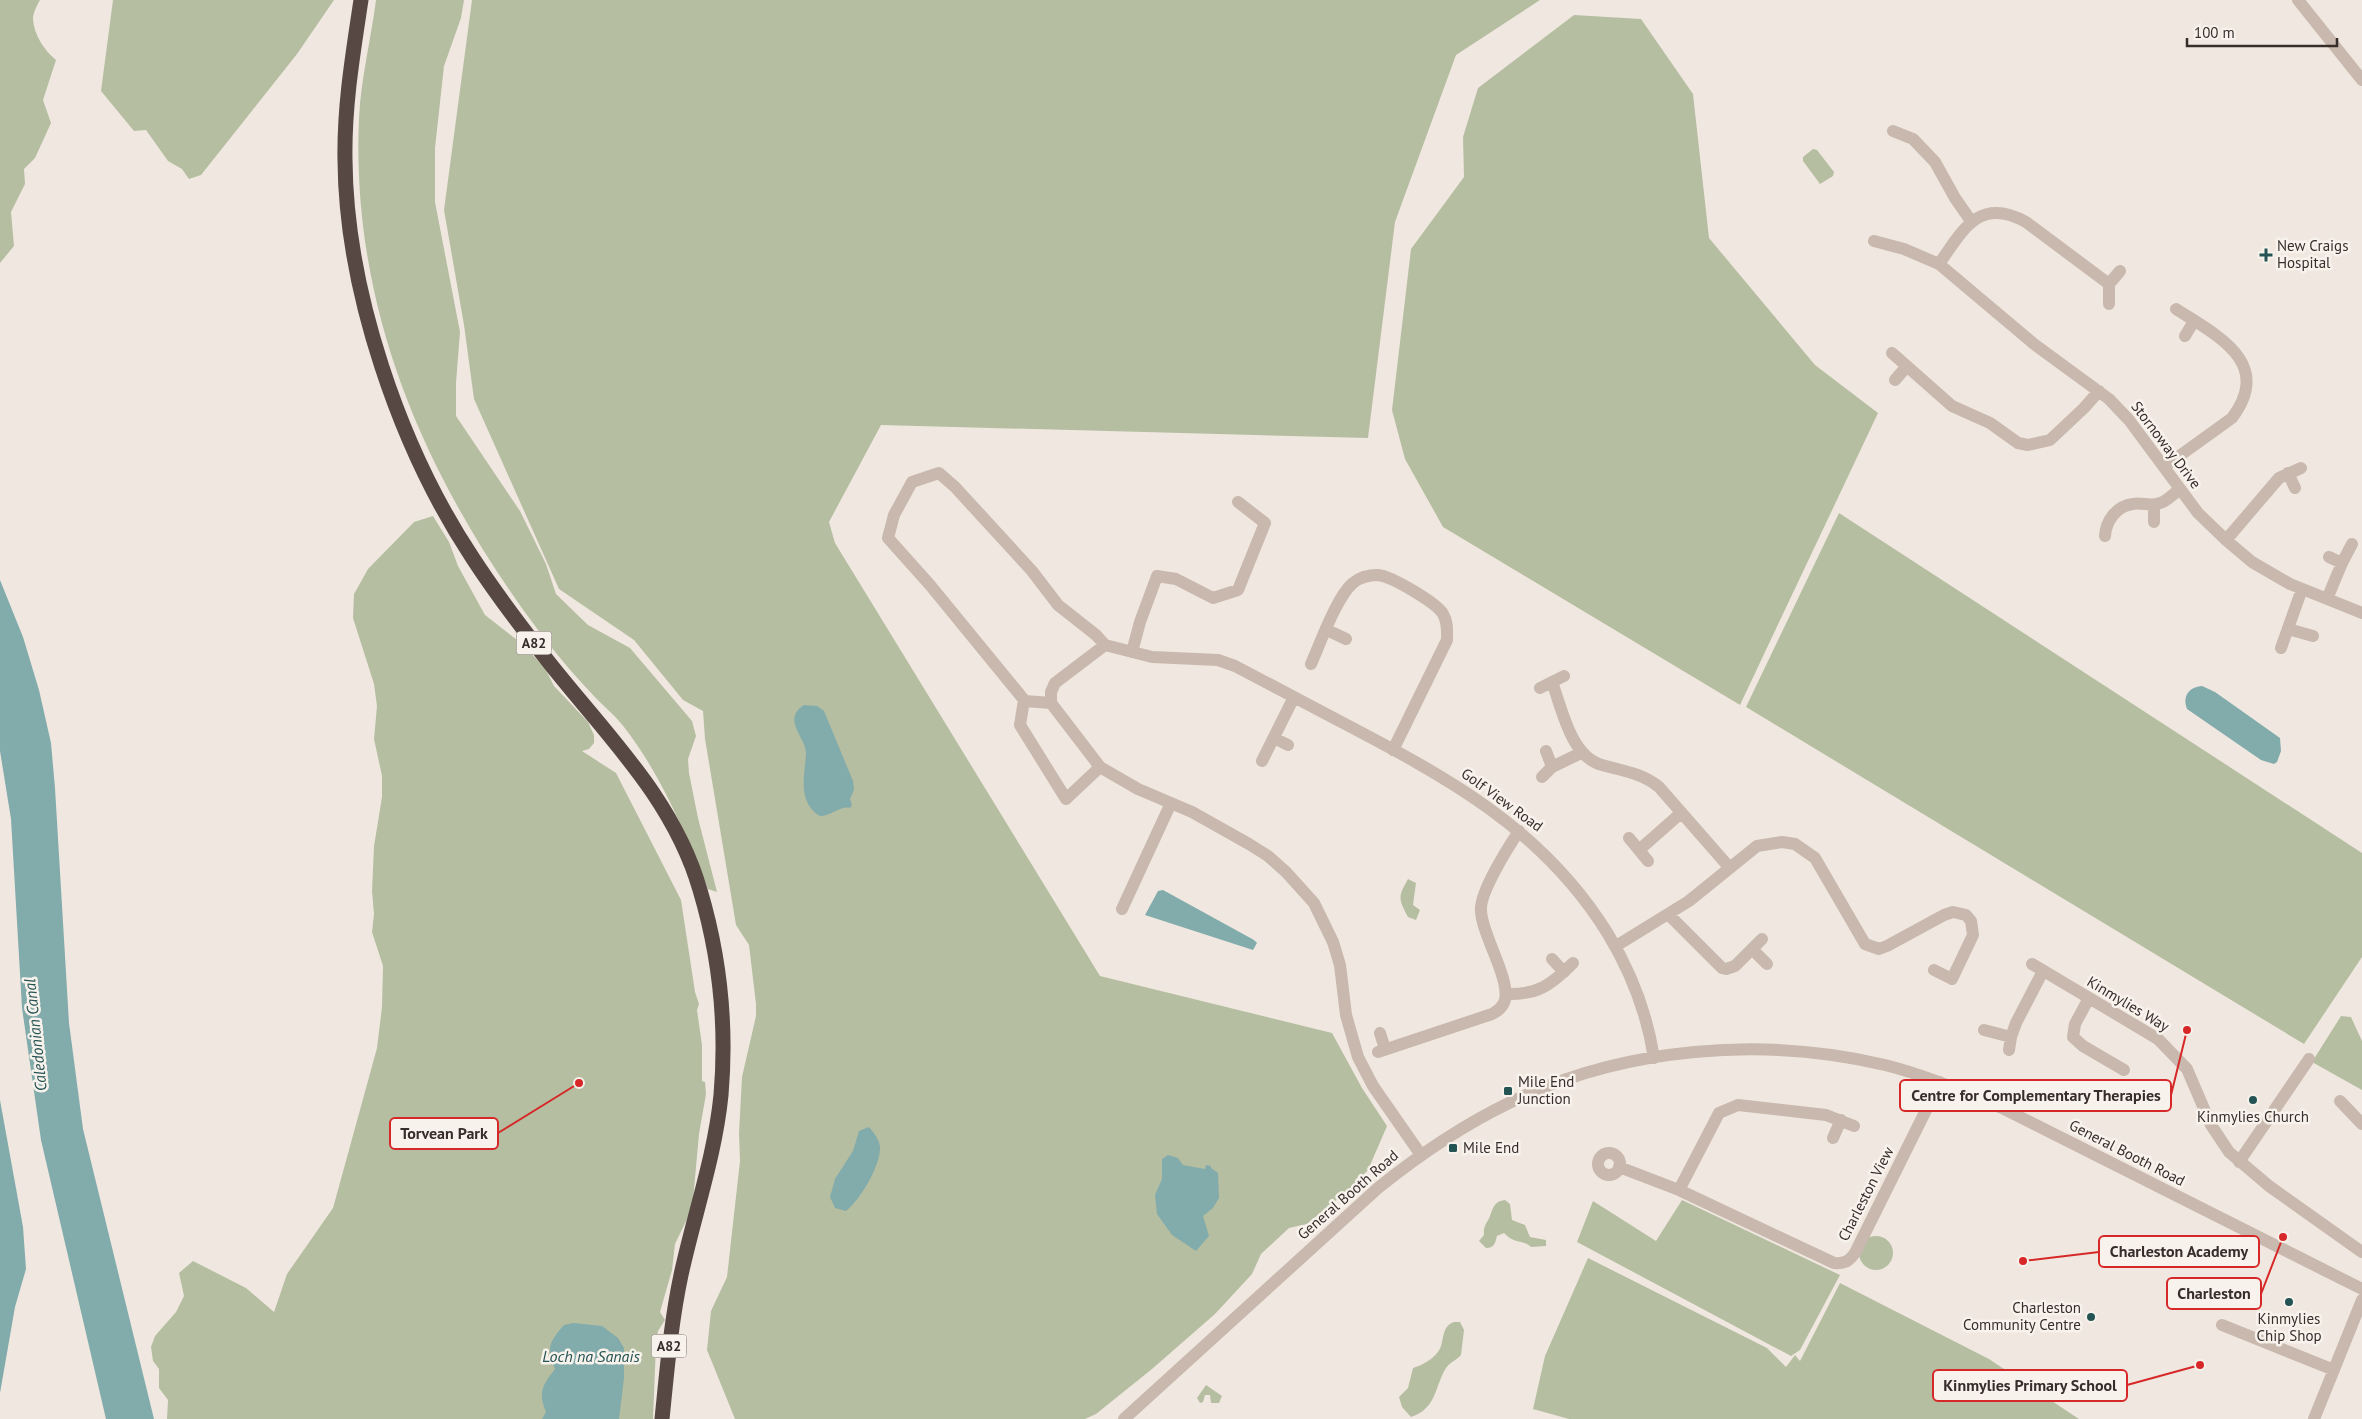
<svg xmlns="http://www.w3.org/2000/svg" width="2362" height="1419" font-family="'PT Sans',sans-serif">
	<rect width="100%" height="100%" fill="#f0e8e0"/>
	<path fill="#b6bea1" d="M0,0H40C37,5 33,13 33,19C34,35 44,50 56,60L43,100L51,123L35,158L24,169L25,184L11,212L14,246L0,263Z
		M113,0H334L297,54L201,175L189,179L182,169L168,161L146,130L134,131L101,91Z
		M376,0H464L461,18L444,66L435,148V202L460,332L456,383V416L520,511L546,564L556,594L588,625L630,648L692,721L696,736L688,759L689,773L698,818L717,892L708,889C685,833 662,776 624,727C615,715 603,706 593,695C568,669 545,640 524,611C419,464 351,301 359,118C361,78 371,39 376,0Z
		M472,0H1540L1456,55L1395,222L1368,438L881,425L829,522L835,543L1100,976L1332,1033L1362,1088L1387,1126L1368,1170L1350,1189L1307,1224L1289,1228L1261,1254L1252,1274L1215,1314L1152,1369L1096,1414L1085,1419H735L707,1350L711,1311L727,1277L740,1161L739,1133L742,1077L756,1016V1004L749,945L736,925L705,739L703,711L683,700L634,640L559,589L474,399L464,325L444,210Z
		M1574,15L1641,19L1693,94L1709,238L1815,365L1878,413L1740,705L1443,527L1405,459L1392,410L1411,249L1464,177L1463,137L1478,88Z
		M1813,149L1817,150L1834,172L1833,176L1820,184L1803,161V157Z
		M1839,513L2362,853V957L2304,1044L1746,707Z
		M433,516L449,542L458,566L485,615L521,643L545,668L554,686L588,722L594,735V743L589,749L582,751L616,773L681,900L695,992L699,1004L697,1010L702,1045V1081L705,1082L706,1094L699,1134L693,1200L689,1215L675,1244L672,1270L660,1312L665,1320L658,1331L656,1345L653,1419H167L168,1400L159,1388V1369L153,1361L151,1347L155,1336L176,1312L184,1296L179,1273L193,1261L246,1288L274,1312L287,1274L333,1208L377,1048L382,1007L383,966L372,932L374,914L372,891L374,846L382,797V776L374,739L377,706L374,684L353,618L354,594L368,569L414,522Z
		M1408,879L1416,883L1413,905L1420,910L1416,920L1408,917C1398,898 1398,897 1408,879Z
		M2341,1016L2351,1017L2362,1041V1090L2312,1062Z
		M1505,1200L1510,1204L1512,1220L1525,1225L1530,1237L1546,1240V1246L1531,1247C1523,1239 1515,1245 1504,1233L1497,1236C1495,1244 1494,1248 1486,1248L1479,1241L1484,1235C1483,1225 1487,1224 1490,1216C1493,1208 1494,1201 1505,1200Z
		M1682,1200L1840,1275L1800,1350L1791,1356L1577,1242L1593,1201L1656,1241Z
		M1859 1253a17 17 0 1 1 34 0a17 17 0 1 1-34 0Z
		M1588,1258L1767,1348L1786,1367L1795,1355L1800,1361L1840,1283L1989,1359L2079,1419H1569L1533,1409L1545,1356Z
		M1454,1322H1460L1464,1330L1461,1355C1457,1360 1450,1362 1446,1368C1435,1385 1437,1409 1411,1417L1402,1407L1399,1397L1408,1388L1413,1368C1424,1365 1438,1356 1441,1346C1444,1336 1443,1326 1454,1322Z
		M1206,1385L1222,1396L1219,1403H1211L1210,1395H1205L1203,1402L1200,1403L1197,1398Z"/>
	<path fill="#82abab" d="M0,580L23,637L39,690L51,743L55,788L69,1023L83,1129L154,1419H106L41,1140L22,1008L11,819L0,751Z
		M2202,686L2215,692L2280,738L2281,751L2277,762L2274,764L2261,760L2187,709C2182,696 2189,687 2202,686Z
		M804,705L817,706L824,711L853,781L854,790L850,799L852,805L850,808C840,805 826,820 818,815C797,800 805,774 806,753C806,737 781,720 804,705Z
		M1163,890L1254,940L1257,943L1253,950L1145,915L1158,891Z
		M0,1100L23,1227L26,1269L15,1307L0,1393Z
		M869,1127C874,1133 880,1140 880,1148C880,1167 860,1200 846,1211L835,1208L830,1197L835,1179L853,1151L859,1131Z
		M1168,1155L1178,1158L1183,1165L1205,1169L1206,1165L1211,1166V1168L1218,1173L1219,1198L1213,1208L1203,1216L1209,1236L1196,1251L1172,1235L1157,1214L1155,1195L1162,1179V1159Z
		M573,1323L602,1326L618,1338L624,1348V1378L619,1419H542L546,1412C538,1392 542,1386 555,1369C546,1348 549,1342 564,1325Z"/>
	<g fill="none" stroke-linecap="round" stroke-linejoin="round">
		<path stroke="#c8b8ad" stroke-width="12" d="M2298,0L2362,80
			M1893,131L1913,139L1935,162L1955,198L1971,221
			M1874,241L1904,249L1939,264L2034,344L2109,399L2129,420L2198,513L2226,540L2252,562L2290,584L2362,613
			M1939,264C1963,230 1979,196 2026,222L2109,284L2120,271
			M2109,284V304
			M2185,336L2194,321
			M1892,353L1952,406L1990,423L2018,443L2028,445L2050,440L2084,408L2099,391
			M1895,380L1907,366
			M2164,467L2232,418C2274,362 2216,335 2176,309
			M2288,473L2295,488
			M2154,505V522
			M2105,536C2106,521 2116,506 2133,504C2142,502 2151,507 2160,503C2167,501 2173,494 2179,490
			M2226,540L2279,478L2301,468
			M2329,557L2342,563
			M2327,599L2342,563L2352,544
			M2288,629L2313,636
			M1327,630L1346,639
			M2281,648L2302,589
			M1132,652L1140,622L1157,576L1176,579L1213,598L1238,590L1265,523L1238,502
			M1311,664C1320,644 1337,596 1353,583C1360,577 1369,575 1378,575C1391,576 1437,603 1443,614C1448,622 1447,631 1447,640L1393,750
			M1552,682C1562,709 1571,757 1602,765C1623,771 1642,773 1659,787L1729,867
			M1540,688L1564,676
			M1294,697L1235,666L1218,660L1152,657L1105,645L1055,683L1051,692V703L1100,767L1138,789L1192,812L1249,844L1268,856L1286,872L1314,903L1333,942L1340,965L1346,1015L1358,1057L1373,1086L1421,1155
			M1024,700L1020,725L1066,799L1100,767
			M1051,703L1025,701L930,585L888,538L894,515L912,482L939,473L955,487L1032,571L1058,605L1096,635L1105,645
			M1274,738L1288,745
			M1546,751L1552,767L1581,753
			M1262,761L1294,697C1415,762 1533,812 1608,934C1631,972 1647,1013 1654,1058
			M1542,777L1552,767
			M1629,838L1648,861
			M1639,850L1681,813
			M1122,909L1171,803
			M1669,915L1722,968L1726,969L1735,966L1762,939
			M1616,946L1689,901L1757,846L1782,842L1795,844L1815,858L1865,944L1879,949L1887,946L1944,915L1953,912L1966,915L1971,921L1973,935L1952,979L1934,970
			M1752,949L1767,964
			M1552,959L1564,972
			M2032,964L2158,1039L2187,1069L2211,1125L2229,1152L2269,1186L2362,1252
			M1506,994C1538,995 1551,985 1573,963
			M2089,998L2075,1024L2073,1037L2083,1046L2124,1070
			M1984,1030L2011,1037L2016,1023L2043,971
			M1380,1033L1385,1049
			M2009,1050L2011,1037
			M1378,1052L1492,1014C1498,1011 1503,1007 1505,1000C1510,978 1482,935 1481,911C1479,893 1509,846 1519,831
			M2340,1101L2362,1124
			M1833,1138L1841,1120
			M1598 1164a11 11 0 1 1 22 0a11 11 0 1 1-22 0Z
			M2239,1162L2309,1059
			M1619,1167L1679,1190L1834,1263C1845,1264 1849,1261 1855,1253L1940,1082
			M1679,1190L1719,1113L1738,1105L1826,1115L1854,1126
			M2222,1325L2334,1370
			M1124,1419L1378,1188C1419,1155 1463,1125 1511,1102C1624,1047 1763,1036 1885,1065C1925,1075 1964,1091 2002,1108L2362,1289
			M2314,1419L2362,1300"/>
		<path stroke="#574843" stroke-width="15" d="M361,0C353,53 344,106 345,160C346,291 400,448 472,557C494,591 519,624 544,656C602,731 673,796 700,890C720,957 727,1025 721,1095C715,1156 694,1215 681,1275C671,1322 667,1370 662,1419"/>
	</g>
	<g fill="#245354" stroke="#f8f2ec" stroke-width="2">
		<path d="M2263.5 247.5h5v5h5v5h-5v5h-5v-5h-5v-5h5z"/>
		<rect x="1503" y="1086" width="10" height="10" rx="2.5"/>
		<circle cx="2253" cy="1100" r="5"/>
		<rect x="1448" y="1143" width="10" height="10" rx="2.5"/>
		<circle cx="2289" cy="1302" r="5"/>
		<circle cx="2091" cy="1317" r="5"/>
	</g>
	<g text-anchor="middle" stroke-width="5" stroke-linejoin="round" paint-order="stroke">
		<g fill="#f8f2ec" stroke="#716965" stroke-width="1">
			<rect x="516.5" y="631.5" width="35" height="23" rx="4"/>
			<rect x="651.5" y="1334.5" width="35" height="23" rx="4"/>
		</g>
		<g font-size="14" font-weight="bold" fill="#372e2b">
			<text x="534" y="648">A82</text>
			<text x="669" y="1351">A82</text>
		</g>
		<g font-size="15" fill="#372e2b" stroke="#f8f2ec" text-anchor="start">
			<text x="2277" y="251">New Craigs<tspan x="2277" dy="17">Hospital</tspan></text>
			<text x="1518" y="1087">Mile End<tspan x="1518" dy="17">Junction</tspan></text>
			<text x="2253" y="1122" text-anchor="middle">Kinmylies Church</text>
			<text x="1463" y="1153">Mile End</text>
			<text x="2081" y="1313" text-anchor="end">Charleston<tspan x="2081" dy="17">Community Centre</tspan></text>
			<text x="2289" y="1324" text-anchor="middle">Kinmylies<tspan x="2289" dy="17">Chip Shop</tspan></text>
		</g>
		<g font-size="15" fill="#372e2b" stroke="#f8f2ec">
			<text transform="translate(2166 445) rotate(53)" y="5">Stornoway Drive</text>
			<text transform="translate(1502 800) rotate(36)" y="5">Golf View Road</text>
			<text transform="translate(2128 1004) rotate(31)" y="5">Kinmylies Way</text>
			<text transform="translate(2127 1153) rotate(27)" y="5">General Booth Road</text>
			<text transform="translate(1866 1194) rotate(-63)" y="5">Charleston View</text>
			<text transform="translate(1348 1195) rotate(-41)" y="5">General Booth Road</text>
		</g>
		<g font-size="16" font-style="italic" fill="#245354" stroke="#f8f2ec">
			<text transform="translate(35 1035) rotate(-96)" y="6">Caledonian Canal</text>
			<text x="591" y="1362">Loch na Sanais</text>
		</g>
	</g>
	<path fill="none" stroke="#d62828" stroke-width="2" d="M2187 1030L2171 1095M579 1083L498 1133M2023 1261L2099 1252M2283 1237L2261 1294M2200 1365L2127 1385"/>
	<g fill="#d62828" stroke="#f8f2ec" stroke-width="2">
		<circle cx="2187" cy="1030" r="5"/>
		<circle cx="579" cy="1083" r="5"/>
		<circle cx="2023" cy="1261" r="5"/>
		<circle cx="2283" cy="1237" r="5"/>
		<circle cx="2200" cy="1365" r="5"/>
	</g>
	<g fill="#f8f2ec" stroke="#d62828" stroke-width="2">
		<rect x="1900" y="1080" width="271" height="31" rx="5"/>
		<rect x="390" y="1118" width="108" height="31" rx="5"/>
		<rect x="2099" y="1236" width="160" height="31" rx="5"/>
		<rect x="2167" y="1278" width="94" height="31" rx="5"/>
		<rect x="1933" y="1370" width="194" height="31" rx="5"/>
	</g>
	<g font-size="16" text-anchor="middle" font-weight="bold" fill="#372e2b">
		<text x="2036" y="1101">Centre for Complementary Therapies</text>
		<text x="444" y="1139">Torvean Park</text>
		<text x="2179" y="1257">Charleston Academy</text>
		<text x="2214" y="1299">Charleston</text>
		<text x="2030" y="1391">Kinmylies Primary School</text>
	</g>
	<path d="M2187 38v8h150v-8" fill="none" stroke="#372e2b" stroke-width="2.5"/>
	<text x="2194" y="38" font-size="15" fill="#372e2b" stroke="#f8f2ec" stroke-width="4" paint-order="stroke">100 m</text>
</svg>
